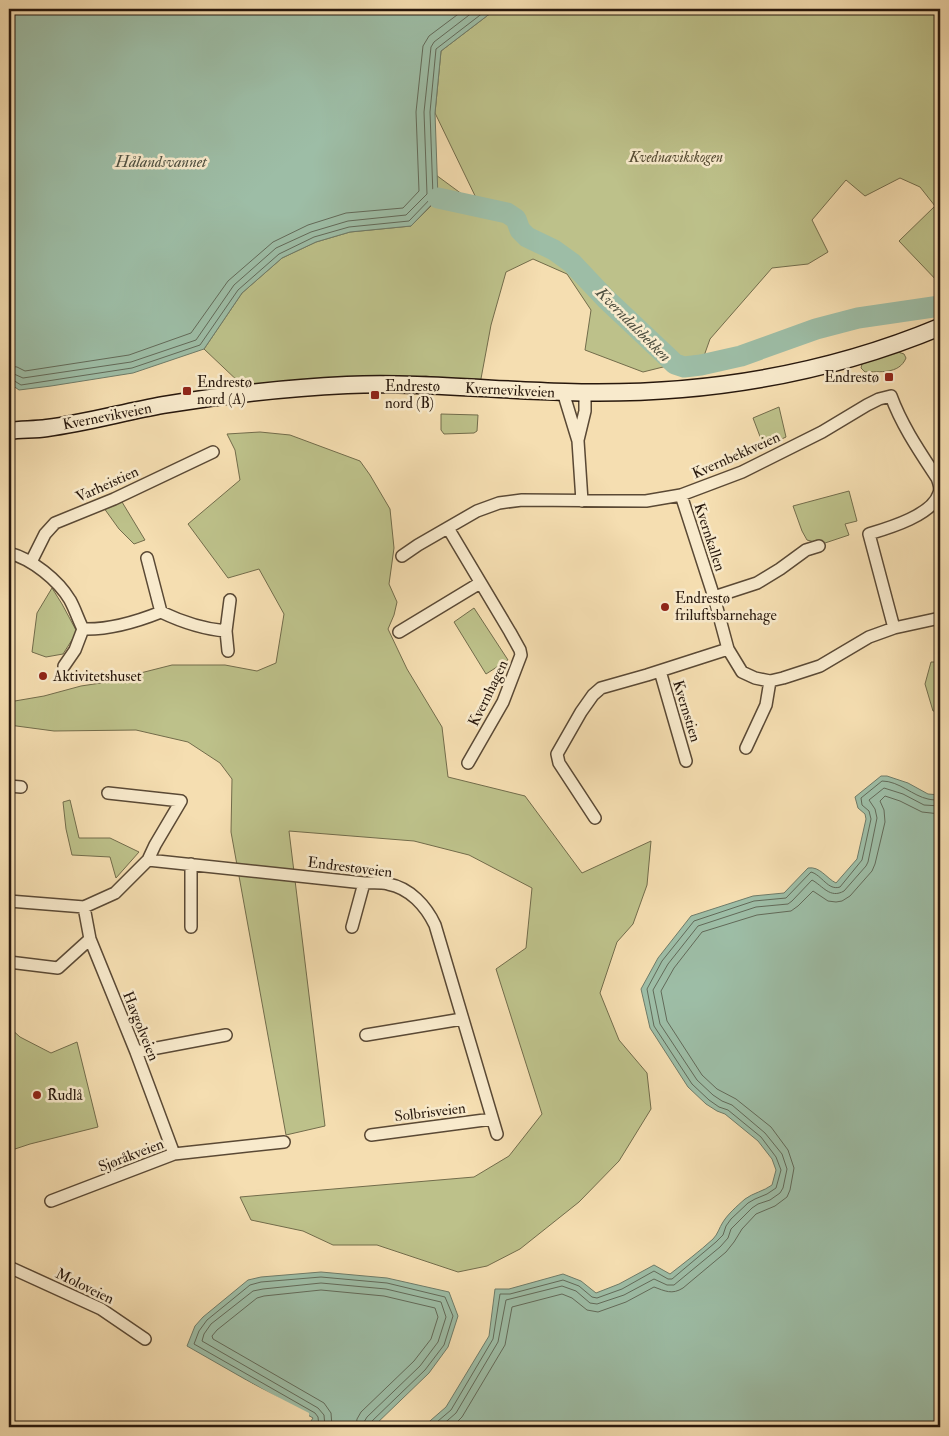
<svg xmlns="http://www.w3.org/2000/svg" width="949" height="1436" font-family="'IM FELL Double Pica',serif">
	<rect width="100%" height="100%" fill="#f5deb1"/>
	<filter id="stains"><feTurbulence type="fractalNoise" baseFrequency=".004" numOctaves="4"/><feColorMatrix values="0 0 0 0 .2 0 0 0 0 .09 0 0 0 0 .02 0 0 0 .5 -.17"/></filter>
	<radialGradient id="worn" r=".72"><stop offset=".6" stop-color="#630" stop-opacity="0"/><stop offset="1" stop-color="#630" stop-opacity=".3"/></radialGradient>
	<path fill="#bdc18a" stroke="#726c4b" d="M496,9H940V284L899,241L935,206L920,187L900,178L865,196L846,180L812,220L828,252L808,264L772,268L710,339L704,356L691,360L671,358L584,272L503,208L479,204L435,113L441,51Z
		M436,175L485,211C494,213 500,218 509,219L514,225L517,236L550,252L570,267L671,365L643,372L585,350L591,310L567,274L533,259L506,272L491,325L480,384L426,376L280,386L242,385L204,349L242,293L282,258L316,242L350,232L411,226L438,199Z
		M898,352L904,354L906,358C899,375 879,371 865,372L861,368L862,364Z
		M779,407L786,437L764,447L753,418Z
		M441,414L478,415L477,431L474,433L444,434L441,430Z
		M260,432L290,435L360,461L370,475L390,509L394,548L389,584L397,602L394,615L388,629L407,669L442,727L448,777L525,796L582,873L651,841L647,885L633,924L617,942L600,993L619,1040L647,1073L651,1109L619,1161L579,1202L520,1249L487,1266L458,1272L377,1245H333L303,1231L251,1220L240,1197L474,1177L509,1156L542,1114L496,969L526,948L532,888L469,855L414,841L289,831L325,1126L286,1135L231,832L232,779L220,763L188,742L136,730L54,731L9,725V702L44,696L81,686L101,683L172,665H225L257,671L276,663L284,614L259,569L228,578L188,524L240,480L235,450L227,434Z
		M849,491L857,521L845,524L849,535L822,544L807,540L802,531L793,506Z
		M119,497L145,540L134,544L119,529L101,504Z
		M52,588L62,604L77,632L63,654L46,657L32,652L37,613Z
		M474,608L508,660L486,674L454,622Z
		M931,662H940V711H933L925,684Z
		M70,800L79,838H110L139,852L116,878L110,857L72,855L66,829L63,802Z
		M9,1027L20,1037L51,1053L77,1042L98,1127L30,1144L9,1151Z"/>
	<path fill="#9dbda6" stroke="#6e7b68" d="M9,9H496L441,51L435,113L438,198L411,226L350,232L316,242L282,258L242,293L204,349L133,373L51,386L19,390L9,383Z
		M881,776H887L908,783L928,794L940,795V1427H423L446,1407L489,1336L495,1289H509L563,1274L581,1281L596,1293L619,1284L654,1265L670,1274C684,1263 700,1251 713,1239C718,1234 719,1228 723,1222C728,1214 737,1206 745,1199C753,1193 764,1191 772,1185L776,1170L772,1159L758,1141L725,1114L717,1111L706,1104L688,1087L650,1028L641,989L658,958L691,916L753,896L784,893L808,868C820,866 826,878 836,883L857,859L866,819L865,814L858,808L855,797Z
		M321,1272L387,1278L449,1292L458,1316L448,1347L429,1373L373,1427H314L311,1421L313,1418L187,1346L195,1326L203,1317L248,1280L261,1277Z"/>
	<path fill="#f5deb1" d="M245,1380L309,1413V1419L246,1382Z"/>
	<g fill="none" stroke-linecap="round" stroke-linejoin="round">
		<path stroke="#626a59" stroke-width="1" d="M9,366L17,367L25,371L129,355L191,333L228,281L273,242L308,225L346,213L403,208L419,191L416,112L423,46L429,36L465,9
			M9,373L14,374L23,378L131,362L196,340L234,285L276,248L311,232L348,221L406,215L427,194L424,112L431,47L434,42L477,9
			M9,379L13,380L21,385L132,368L200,345L238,290L279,254L314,237L349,227L409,221L433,196L430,112L436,49L488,9
			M319,1427L318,1417L315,1413L194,1344L199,1331L207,1320L250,1285L261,1282L321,1277L387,1283L445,1297L453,1316L444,1345L425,1370L371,1422L370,1427
			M325,1427L324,1415L318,1408L202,1341L204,1334L211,1324L253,1291L263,1289L321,1283L386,1289L441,1302L446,1317L438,1342L420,1366L367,1417L364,1422L363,1427
			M332,1427L331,1413L324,1403L213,1339L212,1336L217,1330L257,1298L264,1296L321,1290L384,1296L435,1308L438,1317L431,1339L414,1361L361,1412L357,1419L356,1427
			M431,1427L451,1410L493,1339L500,1294H510L563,1280L579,1286L592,1297L597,1298L622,1289L654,1271L668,1279H672L716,1242L723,1235L726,1226L731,1219L748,1203L755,1199L767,1194L776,1188L781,1170L776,1157L761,1137L728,1110L719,1107L709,1100L692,1084L654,1026L647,989L662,961L694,921L754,901L786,898L811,872C822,875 828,891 840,887L862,860L871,819L869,811L862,805L861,798L882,781C899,781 913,796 928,799C932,800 936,800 940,800
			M440,1427L456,1413L498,1342L506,1300L562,1286L576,1291L590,1303L597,1304L624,1295L654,1279L667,1285H674L720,1247L728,1238L731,1229L752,1208L758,1204L770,1200L780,1193L783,1188L787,1169L782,1154L765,1133L732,1105L722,1101L713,1095L697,1080L660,1024L653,990L668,964L698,926L756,907L788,904L792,901L812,880C823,886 830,899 844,891L866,866L868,862L877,818L875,809L869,800L884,788L903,794L924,805L940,806
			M452,1427L462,1417L505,1345L512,1307L562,1294L572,1298L587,1310L598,1312L626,1302L654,1287C665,1291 672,1295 683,1288L726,1252L734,1242L742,1229L756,1214L775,1206L787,1197L790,1190L794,1168L788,1150L771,1127L736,1099L717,1089L702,1075L667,1021L661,991L674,968L702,932L757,915L791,911L798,906L813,891L828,901L836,902L842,901L850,896L872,871L875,864L885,822L884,810L880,801L885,796L900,801L922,812L940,814"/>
		<path stroke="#9dbda6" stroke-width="21" d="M438,198L507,213L516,219L520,230L527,237L554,250L572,263L606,299L675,364L684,367L701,365L741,356L816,329L858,318L940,306"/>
		<defs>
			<path id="street" d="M563,392L578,441L582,501
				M578,440L585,411V393
				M681,495L714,597L728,649L742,672L755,678L770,681L783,678L820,666L869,637L894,628L940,618
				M448,528L510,632L520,650L521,655L503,702L468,763
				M9,553C32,559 58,580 70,600C75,609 78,619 83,629C109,630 136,622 161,612
				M402,556L418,545L477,511L499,503L522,500L646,501L681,495L742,472L822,432L867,405L879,399L891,396C902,426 920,452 937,478C939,483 941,488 939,493C933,515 889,528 869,534L894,628
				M147,558L161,612C182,622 202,629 226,631
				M31,562L45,534L55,523L114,499L213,452
				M714,597L757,583L780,569L806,550L819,546
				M399,632L480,583
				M228,651L226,631L230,600
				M64,666L75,650L83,629
				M660,671L686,761
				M746,748L766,705L770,681
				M9,786L21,787
				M595,818L559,763L557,754L581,712L593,695L601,688L647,675L728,649
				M148,860L364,883C372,883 380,882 388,884C410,888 426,906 435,925L497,1134
				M191,864V927
				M9,901L84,907L115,893L148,860L155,845L181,801L108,793
				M84,907L90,939L136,1052L174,1154
				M352,927L364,883
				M9,962L58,968L90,939
				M366,1035L462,1019
				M136,1052L226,1035
				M371,1135L492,1119
				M51,1201L174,1154L284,1142
				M9,1267L101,1309L145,1339"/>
			<path id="secondary" d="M9,431C21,429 34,430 47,428C86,423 124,412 163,405C224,395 285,388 347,385C419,382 492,390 565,392C694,396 820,377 940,327"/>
		</defs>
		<use href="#street" stroke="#5a4935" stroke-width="14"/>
		<use href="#secondary" stroke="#27170c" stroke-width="19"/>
		<use href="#street" stroke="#f8eacc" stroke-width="11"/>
		<use href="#secondary" stroke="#f8eacc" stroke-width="16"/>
	</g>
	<g fill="#8f2418" stroke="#f8eacc" stroke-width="2">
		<rect x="884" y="372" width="10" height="10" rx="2.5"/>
		<rect x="182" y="386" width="10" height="10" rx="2.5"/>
		<rect x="370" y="390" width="10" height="10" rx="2.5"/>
		<circle cx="665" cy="607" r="5"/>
		<circle cx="43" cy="676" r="5"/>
		<circle cx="37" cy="1095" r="5"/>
	</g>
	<g text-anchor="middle" stroke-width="5" stroke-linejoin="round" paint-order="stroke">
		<g font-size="15" font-style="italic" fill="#544a32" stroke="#f8eacc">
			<text x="676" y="162">Kvednavikskogen</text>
		</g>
		<g font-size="15" fill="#27170c" stroke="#f8eacc" text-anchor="start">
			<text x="879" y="382" text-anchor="end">Endrestø</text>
			<text x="197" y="387">Endrestø<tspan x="197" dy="17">nord (A)</tspan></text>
			<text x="385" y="391">Endrestø<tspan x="385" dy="17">nord (B)</tspan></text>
			<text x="675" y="603">Endrestø<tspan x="675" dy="17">friluftsbarnehage</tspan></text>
			<text x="53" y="681">Aktivitetshuset</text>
			<text x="47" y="1100">Rudlå</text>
		</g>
		<g font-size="15" fill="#27170c" stroke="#f8eacc">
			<text transform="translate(510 390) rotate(3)" y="5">Kvernevikveien</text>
			<text transform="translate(107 416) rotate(-11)" y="5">Kvernevikveien</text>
			<text transform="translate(736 455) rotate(-24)" y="5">Kvernbekkveien</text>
			<text transform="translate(107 484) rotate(-24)" y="5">Varheistien</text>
			<text transform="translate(710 537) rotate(72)" y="5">Kvernkallen</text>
			<text transform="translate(488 693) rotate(-64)" y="5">Kvernhagen</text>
			<text transform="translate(687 711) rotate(73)" y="5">Kvernstien</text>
			<text transform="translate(350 867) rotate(7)" y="5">Endrestøveien</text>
			<text transform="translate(141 1026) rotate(68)" y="5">Havgolveien</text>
			<text transform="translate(430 1112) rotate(-7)" y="5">Solbrisveien</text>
			<text transform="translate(131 1155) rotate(-21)" y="5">Sjøråkveien</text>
			<text transform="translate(85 1286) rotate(26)" y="5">Moloveien</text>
		</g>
		<g font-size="16" font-style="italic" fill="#505142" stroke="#f8eacc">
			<text x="161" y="167">Hålandsvannet</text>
			<text transform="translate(634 324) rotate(45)" y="6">Kverndalsbekken</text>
		</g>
	</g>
	<rect width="949" height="1436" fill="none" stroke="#f5deb1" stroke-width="30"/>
	<rect x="10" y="10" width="929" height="1416" fill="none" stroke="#27170c" stroke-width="2.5"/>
	<rect x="15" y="15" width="919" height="1406" fill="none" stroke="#27170c"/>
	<rect width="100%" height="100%" filter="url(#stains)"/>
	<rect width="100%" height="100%" fill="url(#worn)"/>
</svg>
